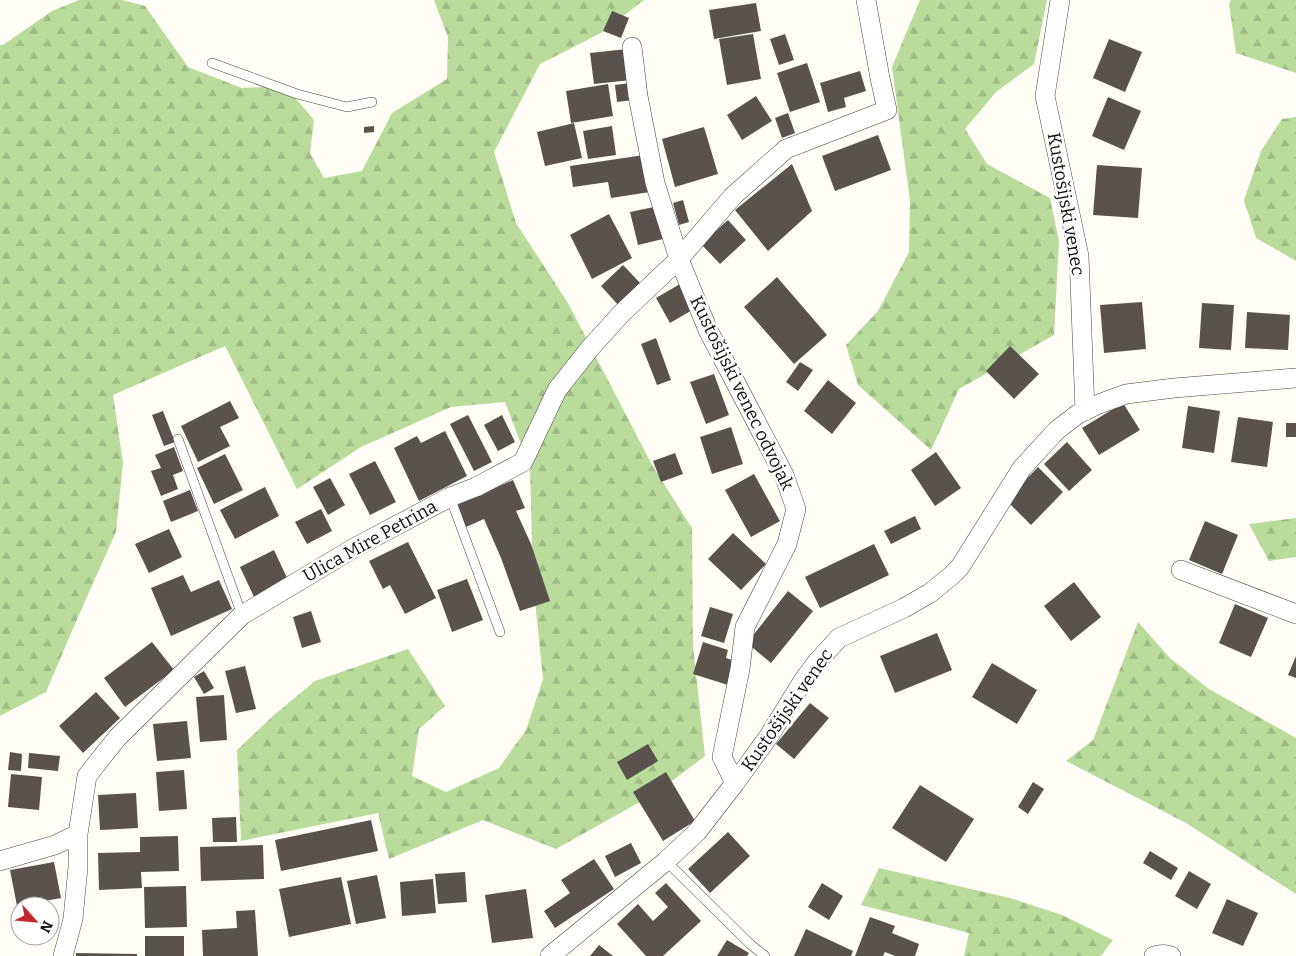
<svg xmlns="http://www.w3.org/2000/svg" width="1296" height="956" font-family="Bitter,serif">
	<defs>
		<pattern id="forest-firs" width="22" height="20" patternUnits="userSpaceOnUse" patternTransform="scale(1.25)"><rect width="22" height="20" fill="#b9dc9c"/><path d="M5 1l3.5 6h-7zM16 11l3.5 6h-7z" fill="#9ebc85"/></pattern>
	</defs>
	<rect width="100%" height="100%" fill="#fffdf5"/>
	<path fill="url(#forest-firs)" d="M79,0H122L145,6L188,67L242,88L285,86L314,120L310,153L324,178L362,171L392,113L447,79L448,37L434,0H644L601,33L540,64L494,152L516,223L568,303L652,465L692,528L693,646L705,756L656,793L556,849L483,820L389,859L378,813L241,841L237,750L273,716L315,681L408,649L445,706L419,729L412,776L446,792L499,768L526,730L543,679L533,581L530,468L505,402L451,407L361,447L297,489L225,346L113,395L123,463L116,532L78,617L46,692L0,716V45H3L52,11Z
		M920,0H1047L1034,64L996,92L965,129L987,164L1050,198L1059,241L1054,335L959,389L931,450L858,385L846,345L878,311L909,252L910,201L892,67Z
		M1231,0H1296V73L1236,53L1229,4Z
		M1296,117V261L1256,238L1244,200L1261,151L1282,119Z
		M1296,518V557L1269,561L1249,524Z
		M1138,622L1170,658L1209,689L1296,738V894L1186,823L1066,761L1093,740Z
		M879,868L1010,898L1062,915L1113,940L1101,956H964L969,933L861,905Z"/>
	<path fill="#5a524d" d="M756,3L761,31L714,39L709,10Z
		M612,11L629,18L621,38L603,31Z
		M753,34L761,79L727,85L719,39Z
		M785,34L794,60L779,65L770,39Z
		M1109,39L1142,52L1125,92L1093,78Z
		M627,49L631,80L594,84L590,53Z
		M807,63L820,102L790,112L777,73Z
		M860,71L866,91L844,98L846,107L828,112L820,83Z
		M630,83L633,100L617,102L615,85Z
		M608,84L613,116L571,123L566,91Z
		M756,96L772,121L742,140L727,115Z
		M1108,97L1141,111L1124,150L1092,136Z
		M788,113L795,133L782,138L775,118Z
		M574,123L582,158L545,166L537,132Z
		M374,126V132L364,133V127Z
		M612,126L616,155L588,159L583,131Z
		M704,127L718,174L675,187L662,139Z
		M878,135L891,170L835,191L822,156Z
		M644,155L650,192L611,198L608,182L573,187L570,166Z
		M792,164L812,211L768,251L735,210Z
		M1097,165L1142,168L1138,218L1093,215Z
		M683,200L689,222L679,225L673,203Z
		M659,206L667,238L638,245L630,212Z
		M609,214L632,258L592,279L570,235Z
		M728,220L746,240L720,264L701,244Z
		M623,265L642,285L619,306L601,286Z
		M777,277L827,335L794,364L744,307Z
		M680,284L694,309L670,323L656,298Z
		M1142,302L1146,349L1104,353L1100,305Z
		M1202,303L1234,305L1231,350L1199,348Z
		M1247,312L1290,315L1288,350L1245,348Z
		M656,338L671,380L657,385L641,344Z
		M1010,346L1039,374L1014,399L986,371Z
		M800,362L813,370L798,391L786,382Z
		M714,374L729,415L706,424L690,382Z
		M828,380L856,403L832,434L804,411Z
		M230,401L239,418L220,427L230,446L198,462L181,426Z
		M1123,403L1140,430L1099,455L1082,428Z
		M1188,406L1220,411L1214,453L1182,448Z
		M163,411L175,442L164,446L152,415Z
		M468,415L492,462L474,471L450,424Z
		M502,415L515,442L498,451L484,425Z
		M1238,417L1273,422L1267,467L1231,462Z
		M1286,423H1296V437H1286Z
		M731,427L743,464L712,474L700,437Z
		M445,431L467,476L419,501L394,448L417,436L421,443Z
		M1067,442L1092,470L1069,491L1044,464Z
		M174,447L183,471L173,475L178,489L161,496L151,471L161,468L155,455Z
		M936,452L961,488L935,506L911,470Z
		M675,453L683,474L661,482L653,461Z
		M225,454L243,490L214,504L197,468Z
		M375,461L396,502L370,515L349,474Z
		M1038,467L1063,492L1031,525L1006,500Z
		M754,474L780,521L751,537L725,490Z
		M330,478L345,505L328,515L313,487Z
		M513,480L525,508L516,511L531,544L550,601L520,611L501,558L484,519L466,527L457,505Z
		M265,487L279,516L235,539L220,510Z
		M190,490L198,511L171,522L163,501Z
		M321,509L332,531L307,544L295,522Z
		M915,516L921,529L891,544L884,531Z
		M1205,521L1238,535L1222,574L1189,560Z
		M169,529L182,557L149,573L135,544Z
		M733,533L766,564L741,590L708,559Z
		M408,542L436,598L405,614L390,585L383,589L369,561Z
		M874,544L889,575L820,608L805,577Z
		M274,550L288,580L254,597L240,567Z
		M183,575L191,592L219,580L232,609L171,636L151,588Z
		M467,579L483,620L452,632L437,590Z
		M1074,582L1101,617L1071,641L1044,606Z
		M788,591L813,611L771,663L747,643Z
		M1235,604L1268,618L1251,657L1219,643Z
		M710,607L733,614L724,643L701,636Z
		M311,611L321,642L302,648L293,617Z
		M937,633L952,670L895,693L880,656Z
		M152,642L174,670L125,707L104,678Z
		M703,642L728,650L726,658L735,661L728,685L693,674Z
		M1296,656V678L1288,675Z
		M992,663L1037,690L1017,724L972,697Z
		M245,666L256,709L236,713L225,671Z
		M204,671L214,688L204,694L194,677Z
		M96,692L120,718L83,753L59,726Z
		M224,695L227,740L200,742L196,697Z
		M810,703L829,718L794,759L776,744Z
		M187,721L191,758L157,761L153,724Z
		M648,744L658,761L627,780L617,762Z
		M10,752L22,754L21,771L8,770Z
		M29,753L60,756L58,771L28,768Z
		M184,770L187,809L159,811L156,772Z
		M666,772L695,821L663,841L633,792Z
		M11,774L42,777L39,810L8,807Z
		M1033,782L1044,789L1028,814L1018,807Z
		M920,785L974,819L946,862L892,828Z
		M136,793L138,828L100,830L98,795Z
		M236,817L237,842H213L212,818Z
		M371,820L378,851L281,871L275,840Z
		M728,832L750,856L710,893L688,869Z
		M178,836L179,871L141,872L142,888L99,890L98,853L140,852V837Z
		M631,843L641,863L615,877L605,856Z
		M263,845L264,879L201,881L200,847Z
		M1150,851L1178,868L1171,880L1143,863Z
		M594,859L614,889L555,928L544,911L570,893L561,880Z
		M54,862L61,898L17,906L10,870Z
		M1189,871L1211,884L1197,909L1175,896Z
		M465,872L467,902L438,904L435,874Z
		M377,875L386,918L356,924L347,881Z
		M341,877L351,924L289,937L279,889Z
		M433,879L436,913L402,916L400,882Z
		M666,883L701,921L663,956H646L617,924L638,904L653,921L668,907L655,893Z
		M822,883L843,896L829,920L808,907Z
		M186,886L187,927L145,928L144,887Z
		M526,889L533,938L492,943L485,895Z
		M1227,899L1258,913L1243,946L1212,933Z
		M255,910L258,956H203L202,930L237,928L236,911Z
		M870,917L895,926L892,933L919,944L915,956H895L885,952L883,956H855Z
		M806,929L853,951L851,956H794Z
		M145,936H184V956H145Z
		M727,940L749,953L747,956H717Z
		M599,945L613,956H590Z
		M76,953L137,954V956H76Z"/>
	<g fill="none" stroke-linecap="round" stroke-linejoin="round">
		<defs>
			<path id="service" d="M212,63L297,94L347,107L372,102
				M178,439L242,615
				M450,497L500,632
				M666,861L750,944L765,956"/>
			<path id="minor" d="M1060,0L1045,96L1079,256L1085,411
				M1181,570L1296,614
				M735,783L722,757L740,669L745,627L787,544L796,509L784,475L708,330L679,259L733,196L786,149L887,110L880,78L866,0
				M0,861L55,845L78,834
				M63,956L73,919L78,867V834L87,776L117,738L242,615L354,548L450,497L476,487L523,462L557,390L591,347L622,313L679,259L655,183L638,96L632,47
				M550,956L666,861L697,832L735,783L769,736L803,681L817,662L839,638L904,608L930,593L951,576L960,567L1022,468L1057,430L1078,414L1099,404L1126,394L1174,388L1296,378
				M1154,956C1160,954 1166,954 1171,956"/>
		</defs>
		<use href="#service" stroke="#444" stroke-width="10"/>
		<use href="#minor" stroke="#444" stroke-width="20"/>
		<use href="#service" stroke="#fff" stroke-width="9"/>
		<use href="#minor" stroke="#fff" stroke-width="19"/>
	</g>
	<g text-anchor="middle" stroke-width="5" stroke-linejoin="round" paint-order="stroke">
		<g font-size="18" fill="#111" stroke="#fff">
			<text transform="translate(1066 204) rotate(80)" y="6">Kustošijski venec</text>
			<text transform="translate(742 393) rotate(64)" y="6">Kustošijski venec odvojak</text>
			<text transform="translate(370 541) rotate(-29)" y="6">Ulica Mire Petrina</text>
			<text transform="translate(787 710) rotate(-55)" y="6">Kustošijski venec</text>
		</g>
	</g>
	<g transform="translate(35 921) rotate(117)"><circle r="24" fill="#ffffff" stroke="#a0a0a0"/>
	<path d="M0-4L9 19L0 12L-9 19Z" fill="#c4262e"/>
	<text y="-8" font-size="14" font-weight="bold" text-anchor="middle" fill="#111111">N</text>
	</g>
</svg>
